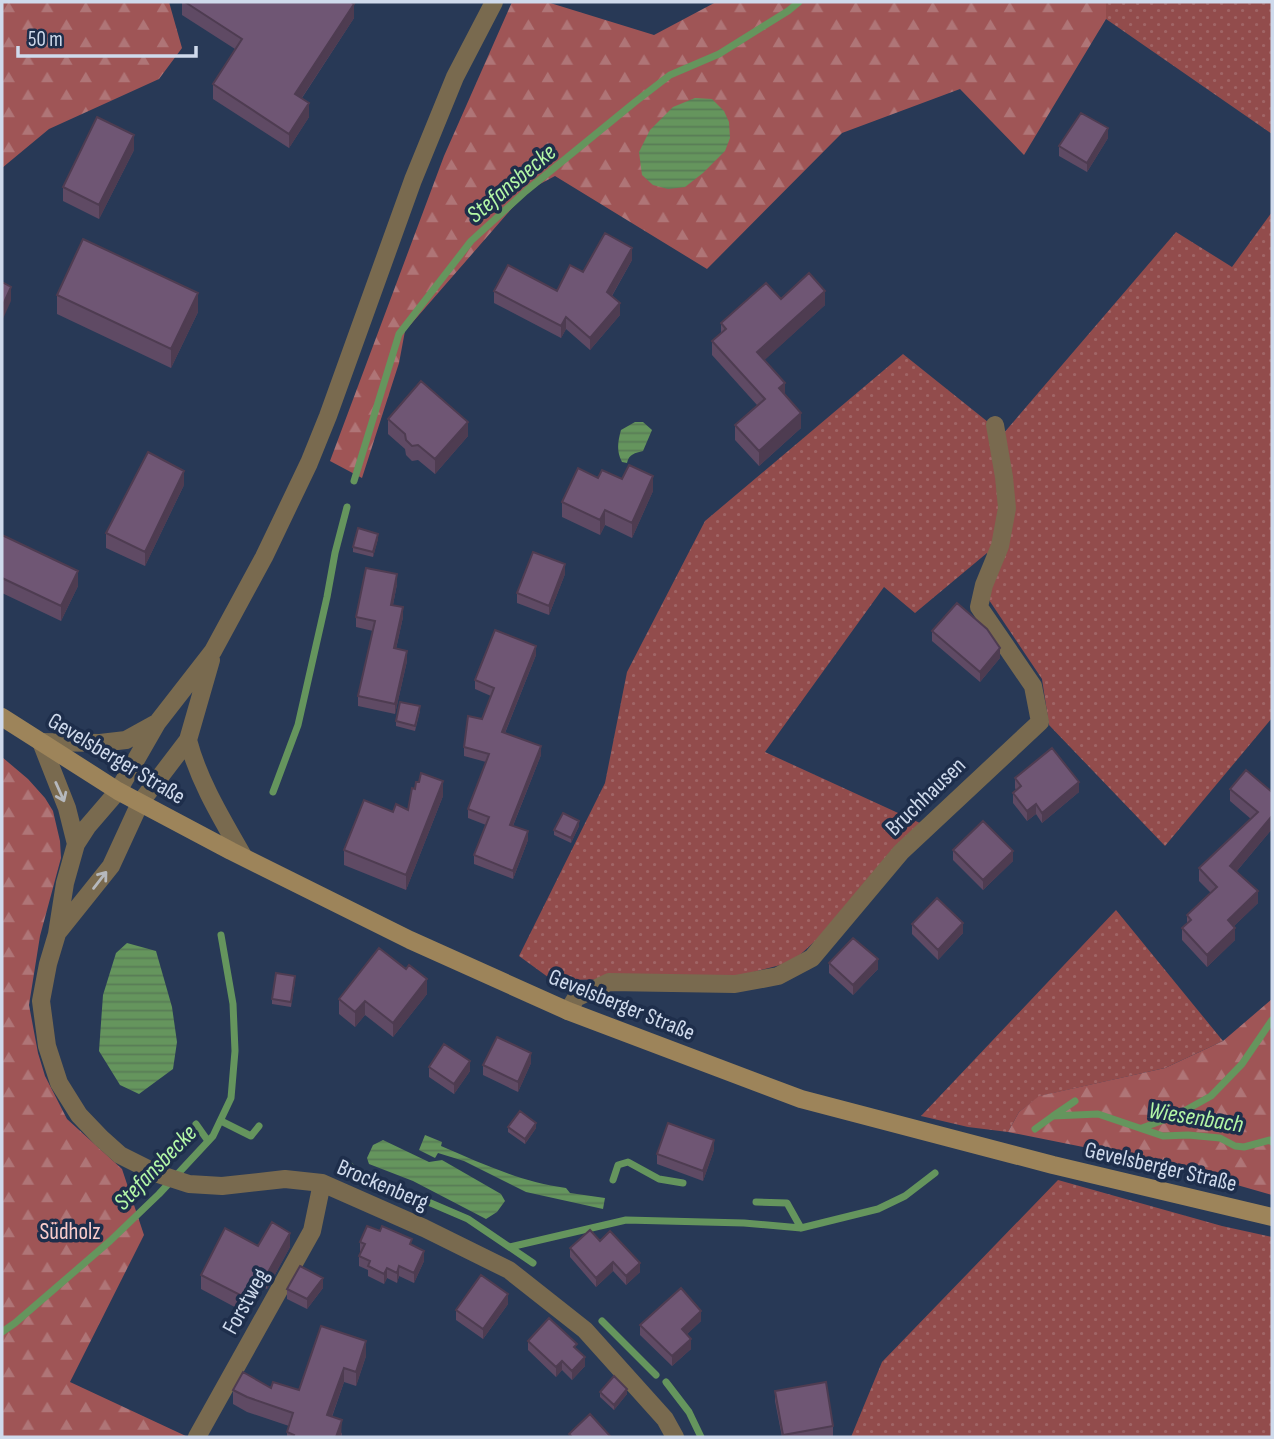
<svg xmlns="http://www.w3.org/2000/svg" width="1274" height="1439" font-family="'Sofia Sans Condensed',sans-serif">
	<defs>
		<pattern id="grass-dots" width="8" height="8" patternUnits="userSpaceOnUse" patternTransform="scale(1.75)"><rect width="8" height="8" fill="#924c4c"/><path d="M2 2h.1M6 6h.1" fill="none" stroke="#a06566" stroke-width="1.8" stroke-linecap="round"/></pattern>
		<pattern id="forest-firs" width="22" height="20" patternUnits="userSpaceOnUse" patternTransform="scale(1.75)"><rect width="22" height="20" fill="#9f5556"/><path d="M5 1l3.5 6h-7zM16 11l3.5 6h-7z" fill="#af7577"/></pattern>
		<pattern id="water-rules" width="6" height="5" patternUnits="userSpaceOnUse" patternTransform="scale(1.75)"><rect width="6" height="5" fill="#65955d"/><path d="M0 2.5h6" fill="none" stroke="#597c56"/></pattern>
	</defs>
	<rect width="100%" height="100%" fill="#283956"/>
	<path fill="url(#grass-dots)" d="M1106,2H1272V134L1106,19Z
		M1272,212V718L1165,846L1049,725L1042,679L989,600L987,553L915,613L884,587L765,752L920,823L823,934L792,962L731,978L552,980L519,956L605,783L627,672L705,521L903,354L1003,434L1176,232L1232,267Z
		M1116,910L1223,1041L1165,1068L1040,1096L1019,1112L1008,1132L968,1127L921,1116Z
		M1058,1180L1222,1226L1272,1237V1437H851L882,1362Z"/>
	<path fill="url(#forest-firs)" d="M2,2H169L182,48L159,79L49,129L2,168Z
		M512,2H547L654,35L716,2H1106V19L1024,155L960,89L842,133L707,269L555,176L527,191L405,331L399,363L362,478L330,461L444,156Z
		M2,757L28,779L45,798L53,811L60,841L61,858L40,936L29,1005L38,1053L45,1076L67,1119L122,1169L144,1235L70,1382L188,1437L252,1325L189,1437H2Z
		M1272,999V1195L1153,1161L1008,1132L1019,1112L1039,1096L1165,1068L1223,1041Z"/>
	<path fill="url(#water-rules)" d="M695,98L712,99L724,111L729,122L730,138L725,151L703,173L685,187L668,189L653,185L642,175L639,152L650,130L673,107Z
		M635,422H643L652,430L643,451C635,453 629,454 627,463L622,462C616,451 618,441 621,430Z
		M127,943L156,951L172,1007L177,1042L173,1069L139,1094L120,1085L99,1051L103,995L116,953Z
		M425,1135L442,1142L441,1146C483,1164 521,1182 566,1188L570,1193L605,1198L603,1209L526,1192L464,1161L438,1153L435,1158L419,1150Z
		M383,1140L429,1162L442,1160L501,1194L505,1201L497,1212L486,1219L413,1181L369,1164L367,1158L373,1145Z"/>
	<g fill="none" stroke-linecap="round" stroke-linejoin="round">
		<path stroke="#65955d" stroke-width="7" d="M354,481L399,334L471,241L526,191L635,102L670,75L719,54L788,11L799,2
			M273,792L298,725L327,597L335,553L347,507
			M1053,1116L1075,1101
			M221,1121L251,1136L259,1126
			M196,1124L208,1141
			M1142,1128L1177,1115L1211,1096L1242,1064L1272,1020
			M1035,1129L1053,1116L1098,1114L1163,1136L1188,1135L1220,1138L1235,1146L1244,1147L1270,1140L1272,1142
			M344,1161L356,1171L468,1219L533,1263
			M613,1180L618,1165L628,1162L659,1179L683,1183
			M756,1202L787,1203L801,1228
			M510,1247L626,1220L744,1223L801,1228L878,1209L905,1196L935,1173
			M602,1321L656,1375
			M2,1332L15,1323L110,1241L159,1194L213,1136L231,1098L235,1051L233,1004L221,935
			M666,1382L689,1412L701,1437"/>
		<path stroke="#796a4f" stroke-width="18" d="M494,2L455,77L413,180L328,416L309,463L264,557L213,651L157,723L118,791L87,827L76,844L65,883L57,934L48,964L41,1001L47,1046L59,1083L79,1115L101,1138L120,1155L158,1174L189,1184L222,1186L285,1179L322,1183L424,1228L509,1270L585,1330L665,1419L675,1437
			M188,740C199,782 222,819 243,856
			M76,844L67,808L41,742L100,743L126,740L155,724
			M59,931L111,866L140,803L188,740L211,660
			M568,1011L576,998L609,982L735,984L778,976L812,958L901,852L1040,722L1033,686L979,607L984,585L1000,546L1007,508L1004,477L995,425
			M197,1437L312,1231L322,1183"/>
		<path stroke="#9d845a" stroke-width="18" d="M2,717L118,791L231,851L410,940L568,1011L801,1099L1053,1165L1272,1217"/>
	</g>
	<path fill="#5f4a64" d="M182,2H351L354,18L302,98L309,117L289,148L213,99V84L235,49L182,15Z
		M1108,138L1087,172L1059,156V146Z
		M134,150L99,219L63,201V187Z
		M632,260L612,296L620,315L590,350L566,329L561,338L494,303V291H557L583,272Z
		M57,295L198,312L171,368L57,314Z
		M781,299L825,305L764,360L785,395L801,428L759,466L735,440V425L757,405L712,355V341L721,333V323Z
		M388,419L468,436L435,474L418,460L412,461L406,455L405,449L388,434Z
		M598,478L622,479L653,491L632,538L605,525L600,535L562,517V502Z
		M184,485L145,566L106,548V533Z
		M2,535L78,586L61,621L2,593Z
		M378,539L373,557L353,552V547Z
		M565,574L549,615L517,603V593Z
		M397,584L393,605L403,617L396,649L407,661L395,714L358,706V696L373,631L356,627V617Z
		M932,631L1000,658L980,682L932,641Z
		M536,655L505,733L541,755L513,826L528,840L513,879L474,864V855L486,825L468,818V809L486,762L464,756V747L482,719L491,696L475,689V680Z
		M420,711L415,731L396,726V721Z
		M1246,770L1272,829L1236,872L1258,903L1234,926L1235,940L1207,967L1182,940V928L1187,923V915L1211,893L1199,881V868L1251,819L1230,801V789Z
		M1015,778L1079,792L1042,823L1036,814L1027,821L1013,803V793L1016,790L1015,788Z
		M443,796L406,890L344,865V850L393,812L408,810Z
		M579,826L571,843L554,835V830Z
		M953,850L1013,861L983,890L953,860Z
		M912,924L963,933L938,960L912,934Z
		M829,963L878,969L853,995L829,973Z
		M295,981L291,1007L272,1004V999Z
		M427,994L393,1037L365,1015L355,1027L339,1014V999Z
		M531,1063L518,1092L483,1075V1065Z
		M429,1067L470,1071L454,1094L429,1077Z
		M508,1127L536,1128L525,1144L508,1132Z
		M714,1150L703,1181L657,1164V1154Z
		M600,1241L640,1272L626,1285L613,1271L596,1287L570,1257V1248Z
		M360,1242L412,1245L424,1261L414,1283L399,1276L397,1283L387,1278L384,1284L368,1276V1270L359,1266V1256L361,1253L360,1252Z
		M258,1246L290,1247L267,1289L259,1285L244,1312L201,1289V1275Z
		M323,1288L307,1309L287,1299V1289Z
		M508,1304L483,1339L456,1320V1310Z
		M701,1321L687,1334L691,1349L672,1366L640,1335V1325Z
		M528,1341L577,1350L585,1366L572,1380L562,1370L556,1377L528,1350Z
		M366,1356L356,1386L344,1382L332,1417L342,1434L341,1437H287V1432L289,1426L247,1412L233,1404V1390L271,1388L299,1390Z
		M775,1391L833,1426V1436L824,1437H782L775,1401Z
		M600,1392L627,1394L614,1410L600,1397Z"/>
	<path fill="#4e3c51" d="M354,4V18L295,108V94Z
		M309,103V117L289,148V134Z
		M1108,128V138L1087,172V163Z
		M134,135V150L99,219V205Z
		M632,248V260L607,304V292Z
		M11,287V301L2,321V307Z
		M825,291V305L757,367V352Z
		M198,293V312L171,368V349Z
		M620,303V315L590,350V338Z
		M566,317V329L561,338V326Z
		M785,383V397L779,388Z
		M801,413V428L759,466V451Z
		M468,422V436L435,474V459Z
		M184,471V485L145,566V552Z
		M653,476V491L632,538V523Z
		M605,510V525L600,535V520Z
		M378,534V539L373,557V552Z
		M565,564V574L549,615V606Z
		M78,571V586L61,621V606Z
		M397,574V584L391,615V605Z
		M403,607V617L394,658V648Z
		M536,646V655L502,740V732Z
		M1000,648V658L980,682V672Z
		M407,651V661L395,714V704Z
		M541,746V755L510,833V825Z
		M443,781V796L406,890V875Z
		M1079,782V792L1042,823V813Z
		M1036,804V814L1027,821V811Z
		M1272,816V829L1230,879V866Z
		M579,821V826L571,843V838Z
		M528,831V840L513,879V871Z
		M1013,851V861L983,890V880Z
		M1258,891V903L1228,932V920Z
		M963,923V933L938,960V950Z
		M1235,928V940L1207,967V955Z
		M878,959V969L853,995V985Z
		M427,979V994L393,1037V1023Z
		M365,1001V1015L355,1027V1012Z
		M531,1053V1063L518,1092V1082Z
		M470,1061V1071L454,1094V1084Z
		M536,1123V1128L525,1144V1139Z
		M714,1140V1150L703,1181V1171Z
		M290,1233V1247L267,1289V1274Z
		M424,1251V1261L414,1283V1273Z
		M613,1262V1271L596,1287V1278Z
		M640,1263V1272L626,1285V1276Z
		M399,1266V1276L397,1283V1273Z
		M387,1268V1278L384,1284V1274Z
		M259,1270V1285L244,1312V1297Z
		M323,1278V1288L307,1309V1299Z
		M508,1294V1304L483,1339V1329Z
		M701,1311V1321L682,1339V1329Z
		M691,1339V1349L672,1366V1356Z
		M366,1341V1356L356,1386V1372Z
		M585,1357V1366L572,1380V1371Z
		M562,1361V1370L556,1377V1367Z
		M344,1368V1382L327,1430V1415Z
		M627,1389V1394L614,1410V1405Z
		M342,1420L341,1437H336Z"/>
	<path fill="#6f5674" stroke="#4e3c51" stroke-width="2" d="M185,2H351L354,4L295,94L309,103L289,134L213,84L242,39Z
		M1081,113L1108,128L1087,163L1059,146Z
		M97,117L134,135L99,205L63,187Z
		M605,233L632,248L607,292L620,303L590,338L566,317L561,326L494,291L508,265L557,291L570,265L583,272Z
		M83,239L198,293L171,349L57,295Z
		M809,273L825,291L757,352L785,383L779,388L801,413L759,451L735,425L765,399L712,341L726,329L721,323L766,283L781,299Z
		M2,282L11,287L2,307Z
		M421,381L468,422L435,459L418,445L412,446L406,440L405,434L388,419Z
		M148,452L184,471L145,552L106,533Z
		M629,465L653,476L632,523L605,510L600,520L562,502L578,468L598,478L602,470L622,479Z
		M358,528L378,534L373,552L353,547Z
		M2,535L78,571L61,606L2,578Z
		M533,552L565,564L549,606L517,593Z
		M366,568L397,574L391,605L403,607L394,648L407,651L395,704L358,696L375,621L356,617Z
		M957,603L987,629L1000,648L980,672L932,631Z
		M495,630L536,646L502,732L541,746L510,825L528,831L513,871L474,855L489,817L468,809L489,754L464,747L468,716L482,719L494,688L475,680Z
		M400,702L420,706L415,726L396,721Z
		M1052,748L1079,782L1042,813L1036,804L1027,811L1013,793L1021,786L1015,778Z
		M1246,770L1272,792V816L1230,866L1258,891L1228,920L1235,928L1207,955L1182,928L1191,920L1187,915L1217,887L1199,868L1258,812L1230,789Z
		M421,773L443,781L406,875L344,850L364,800L393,812L396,804L408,810L412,788L415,789L416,782H419Z
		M563,813L579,821L571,838L554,830Z
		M983,821L1013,851L983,880L953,850Z
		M937,898L963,923L938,950L912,924Z
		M853,938L878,959L853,985L829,963Z
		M379,948L406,969L409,965L427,979L393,1023L365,1001L355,1012L339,999Z
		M276,973L295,976L291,1002L272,999Z
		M497,1037L531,1053L518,1082L483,1065Z
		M444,1044L470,1061L454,1084L429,1067Z
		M520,1111L536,1123L525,1139L508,1127Z
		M668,1123L714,1140L703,1171L657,1154Z
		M272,1222L290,1233L267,1274L259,1270L244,1297L201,1275L225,1228L258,1246Z
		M367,1226L380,1231L382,1226L412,1239L410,1244L424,1251L414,1273L399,1266L397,1273L387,1268L384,1274L368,1266L370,1261L359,1256L365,1244L360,1242Z
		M590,1230L600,1241L610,1231L640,1263L626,1276L613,1262L596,1278L570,1248Z
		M300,1266L323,1278L307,1299L287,1289Z
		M481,1275L508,1294L483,1329L456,1310Z
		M681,1288L701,1311L682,1329L691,1339L672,1356L640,1325Z
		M549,1318L577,1344L574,1347L585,1357L572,1371L562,1361L556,1367L528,1341Z
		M321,1326L366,1341L356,1372L344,1368L327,1415L342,1420L336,1437H293L294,1435L287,1432L293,1413L247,1397L233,1390L243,1372L271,1388L273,1382L299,1390Z
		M614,1376L627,1389L614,1405L600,1392Z
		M826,1382L833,1426L783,1435L775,1391Z
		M590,1414L611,1437H572L569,1434Z"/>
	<defs><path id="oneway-shaft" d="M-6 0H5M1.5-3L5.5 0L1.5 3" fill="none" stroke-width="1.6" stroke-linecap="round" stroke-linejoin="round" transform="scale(1.75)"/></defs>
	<g stroke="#b5b8bd">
		<use href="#oneway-shaft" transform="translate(60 792) rotate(66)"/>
		<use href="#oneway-shaft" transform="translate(100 880) rotate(-52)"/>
	</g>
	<g text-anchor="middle" stroke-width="7" stroke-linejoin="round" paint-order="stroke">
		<g font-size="23" fill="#cfdaec" stroke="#1e2e4b">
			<text transform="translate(117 758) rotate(31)" y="8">Gevelsberger Straße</text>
			<text transform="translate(925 796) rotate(-44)" y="8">Bruchhausen</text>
			<text transform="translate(622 1004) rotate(22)" y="8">Gevelsberger Straße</text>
			<text transform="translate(1161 1166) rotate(13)" y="8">Gevelsberger Straße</text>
			<text transform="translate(383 1184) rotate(23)" y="8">Brockenberg</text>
			<text transform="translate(245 1301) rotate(-61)" y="8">Forstweg</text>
		</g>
		<g font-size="23" fill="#facdcc" stroke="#1e2e4b">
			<text x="70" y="1239">Südholz</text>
		</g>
		<g font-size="24" font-style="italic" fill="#b3f7a6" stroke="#1e2e4b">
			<text transform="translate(511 183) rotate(-40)" y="8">Stefansbecke</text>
			<text transform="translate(1196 1117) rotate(9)" y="8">Wiesenbach</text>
			<text transform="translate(155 1167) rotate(-46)" y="8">Stefansbecke</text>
		</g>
	</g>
	<rect width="1274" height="1439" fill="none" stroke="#cfdaec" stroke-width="7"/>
	<path d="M18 46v10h178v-10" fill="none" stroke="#cfdaec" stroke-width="3.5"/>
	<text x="28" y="46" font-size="21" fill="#cfdaec" stroke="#1e2e4b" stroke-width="5" paint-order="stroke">50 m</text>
</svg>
